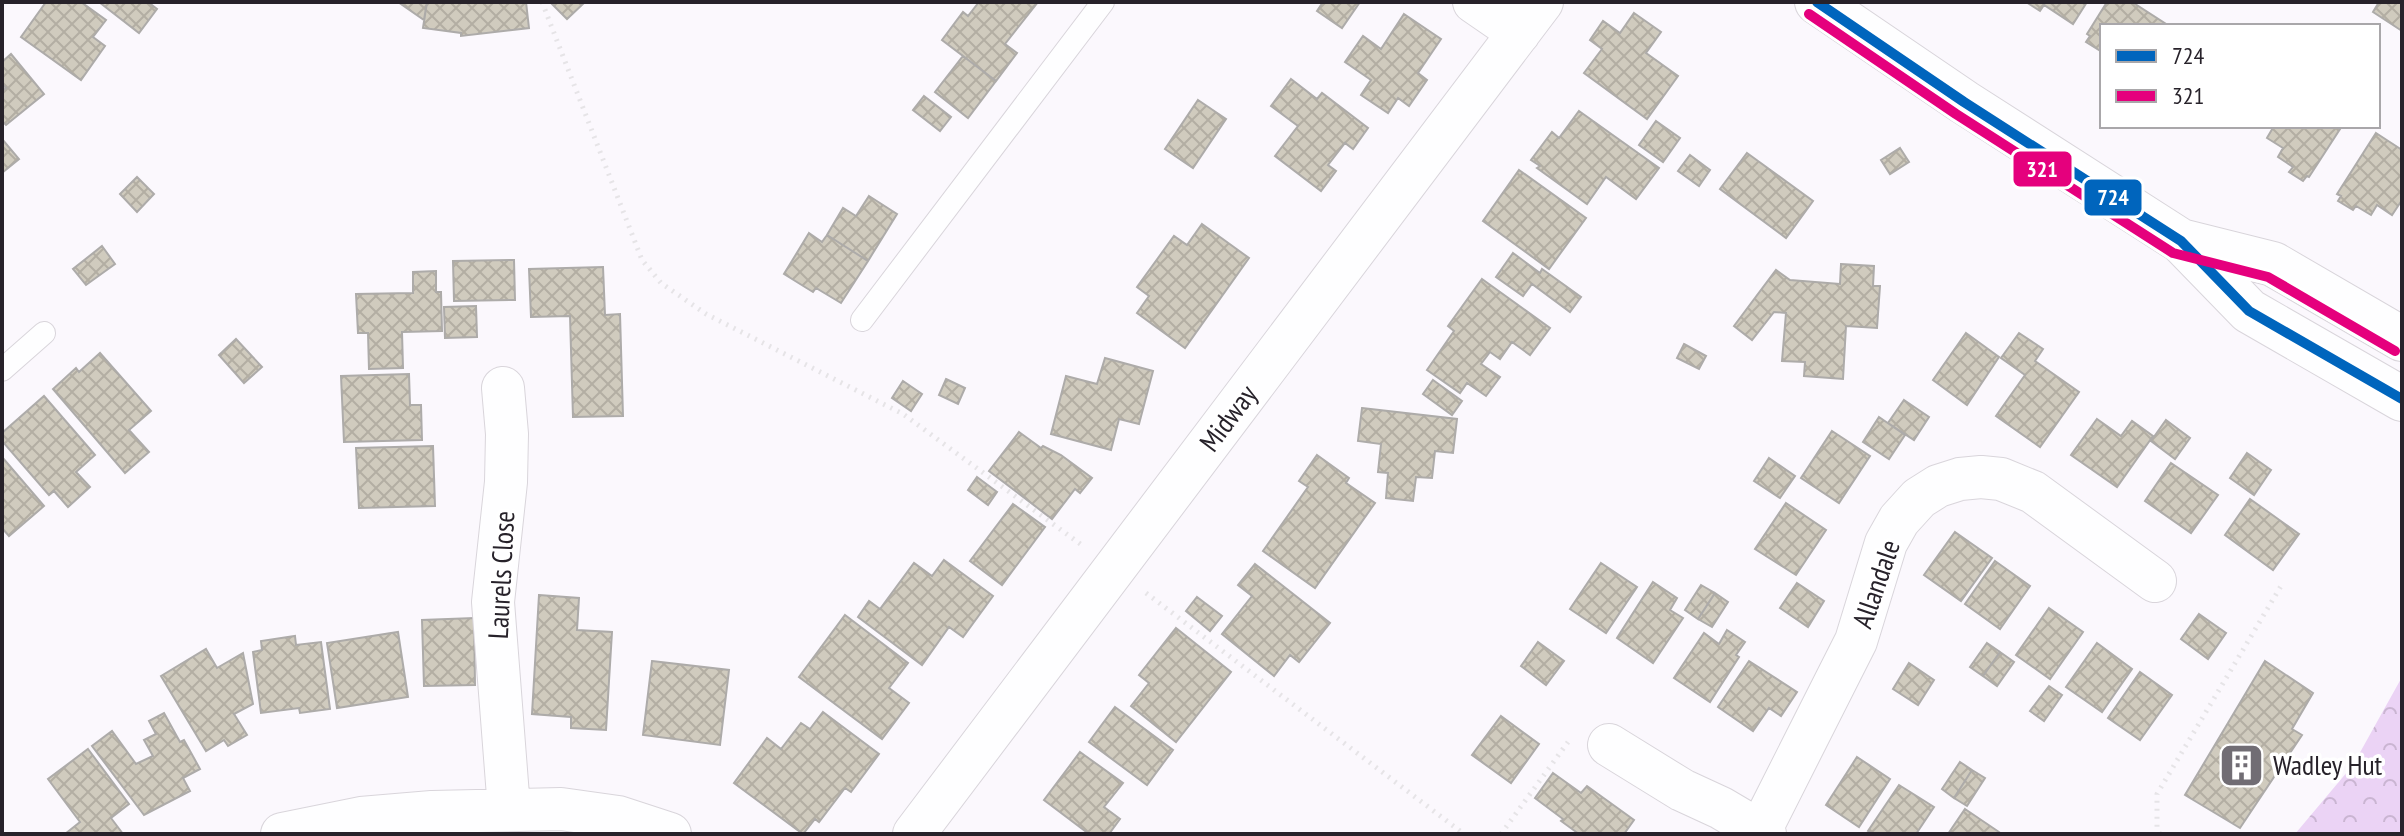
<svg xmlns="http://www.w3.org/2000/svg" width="2404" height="836" font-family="'PT Sans Narrow',sans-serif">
	<defs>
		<pattern id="park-crowns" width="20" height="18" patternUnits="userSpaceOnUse" patternTransform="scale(2)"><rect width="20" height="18" fill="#ebd3f5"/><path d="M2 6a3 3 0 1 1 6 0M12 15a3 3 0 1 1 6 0" fill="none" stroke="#cab5d2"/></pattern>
		<pattern id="building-cross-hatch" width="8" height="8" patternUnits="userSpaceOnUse" patternTransform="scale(2)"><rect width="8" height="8" fill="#d0cbbe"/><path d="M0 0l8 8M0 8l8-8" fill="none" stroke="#b3aea3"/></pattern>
	</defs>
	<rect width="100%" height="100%" fill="#fbf8fd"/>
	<path fill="url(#park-crowns)" d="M2402,677V834H2295L2353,765Z"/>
	<path fill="url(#building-cross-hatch)" stroke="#adaba9" stroke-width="2" d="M46,2H81L106,20L93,37L105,46L81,80L21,37Z
		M99,2H148L157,9L139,33Z
		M398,2H427L424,20Z
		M427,2H526L529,28L461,36V33L423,28Z
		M550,2H585L567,19Z
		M979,2H1038L1005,44L1017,53L996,81L942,40L963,12L968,16Z
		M1323,2H1360L1342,28L1317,11Z
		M2026,2H2087L2073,24L2044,5L2040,11Z
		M2107,2H2132L2166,24L2164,26H2102V52L2086,42L2090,36L2087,34Z
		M2379,2H2402V31L2373,12Z
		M1634,13L1661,32L1646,53L1678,76L1647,119L1584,73L1602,49L1590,40L1603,21L1620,33Z
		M1404,14L1441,39L1418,73L1427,80L1409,106L1398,98L1388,113L1361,95L1371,80L1345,62L1363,36L1381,49Z
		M11,54L44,94L6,125L2,121V91L6,88L2,84V62Z
		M963,56L996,81L968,118L935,92Z
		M1291,79L1317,99L1322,93L1368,128L1353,149L1345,143L1328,165L1336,171L1321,191L1275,156L1298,126L1271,106Z
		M924,96L951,117L940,131L913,110Z
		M1198,100L1226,119L1193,168L1165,149Z
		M1579,111L1659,168L1636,199L1606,177L1587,204L1537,168L1540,166L1531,160L1552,132L1559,138Z
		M1656,121L1680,138L1663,162L1639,145Z
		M2274,126H2342L2309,177L2307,176L2303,181L2289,172L2293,167L2278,157L2283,148L2267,138Z
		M2376,133L2402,150V200L2392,215L2377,205L2371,215L2356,206L2353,210L2338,201L2341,196L2337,194Z
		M2,139L19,159L2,173Z
		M1900,148L1909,162L1890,174L1881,160Z
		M1747,153L1813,201L1786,238L1720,189Z
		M1690,155L1710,170L1699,186L1678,171Z
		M1519,170L1586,218L1549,269L1483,221Z
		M137,177L154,194L137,212L120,194Z
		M869,196L897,214L868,261L827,235L843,208L856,216Z
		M1202,224L1249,258L1185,348L1137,313L1149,296L1137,287L1174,236L1187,245Z
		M809,233L822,242L827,235L868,261L841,303L816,288L813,292L784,274Z
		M102,246L115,264L86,285L73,269Z
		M1513,253L1540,273L1542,269L1581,297L1570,312L1532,284L1523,296L1496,277Z
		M514,260L515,300L454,301L453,261Z
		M1841,264L1874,266L1873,286H1880L1877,328L1846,326L1843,379L1804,376L1805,362L1782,361L1786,313L1774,312L1752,340L1734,326L1776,270L1790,280L1840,284Z
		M603,267L605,315L620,314L623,416L573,417L570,316L531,317L529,269Z
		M436,271V292H441L442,331L402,332L403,368L369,369L368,333H358L356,294L413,293V272Z
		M1482,279L1550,328L1530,355L1512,342L1500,359L1490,352L1481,364L1500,377L1486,396L1467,383L1460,393L1427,370L1454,331L1448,326Z
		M476,306L477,337L445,338L444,307Z
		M1966,333L1999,357L1967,405L1933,380Z
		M2019,333L2043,349L2035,361L2079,392L2040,447L1996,416L2025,375L2001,358Z
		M236,339L262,367L244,383L219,355Z
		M1684,344L1706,356L1699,369L1677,358Z
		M100,353L151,411L129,430L149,452L125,473L53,389L76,368L79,372Z
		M1105,358L1153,371L1139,424L1119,419L1111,450L1051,434L1066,376L1097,384Z
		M409,374L410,405H421L422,440L344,442L341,376Z
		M946,379L965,388L958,404L939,395Z
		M1433,380L1462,401L1452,415L1423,394Z
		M903,381L922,394L911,411L892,398Z
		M44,396L95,455L76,472L90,487L68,507L54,491L49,495L2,441V433Z
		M1904,400L1929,417L1914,440L1888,423Z
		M1362,408L1457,419L1453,453L1435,451L1432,478L1416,477L1413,501L1386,498L1388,473L1378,472L1381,444L1358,441Z
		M1879,417L1905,435L1889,459L1863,442Z
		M2097,419L2121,436L2132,421L2153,436L2117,487L2071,455Z
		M2166,420L2190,438L2175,459L2151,441Z
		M1832,431L1870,456L1839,503L1801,478Z
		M1019,432L1041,448L1043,446L1061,455L1092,478L1080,493L1075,489L1052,519L989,471Z
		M433,446L435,506L359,508L356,448Z
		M2247,453L2271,470L2254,495L2230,478Z
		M1317,455L1349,478L1346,483L1375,503L1315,588L1263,551L1308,487L1299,481Z
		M2,457L44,506L9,536L2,528Z
		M1769,458L1795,476L1780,498L1754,481Z
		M2171,463L2218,495L2191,533L2145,501Z
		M977,477L997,492L988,505L968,490Z
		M2250,499L2299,534L2273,570L2225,535Z
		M1786,503L1826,530L1796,575L1755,549Z
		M1013,504L1045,527L1002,585L970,561Z
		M1955,532L1992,558L1961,601L1924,575Z
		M944,560L993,596L963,637L949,627L922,665L858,617L869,601L880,609L914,563L932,576Z
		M1995,561L2030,586L2000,629L1965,604Z
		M1601,563L1637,587L1606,633L1570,609Z
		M1255,564L1330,623L1299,662L1290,655L1274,676L1222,634L1252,596L1238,585Z
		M1653,582L1677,598L1670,610L1683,618L1653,663L1617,638Z
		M1797,583L1824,601L1808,627L1780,608Z
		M1701,585L1715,593L1698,619L1685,610Z
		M1715,593L1728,602L1712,627L1698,619Z
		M539,595L579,598L577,630L612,632L606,730L571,728V717L532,714Z
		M1197,597L1222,616L1210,631L1186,611Z
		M2049,608L2083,632L2050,679L2016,655Z
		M2199,614L2226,633L2208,659L2181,639Z
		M845,615L908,663L889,688L909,703L882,739L799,677Z
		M474,618L475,685L424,686L422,620Z
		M1176,628L1231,672L1176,742L1131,706L1149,683L1139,675Z
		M1727,630L1745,642L1736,655L1739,657L1710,702L1674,678L1704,633L1719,644Z
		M398,632L408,697L337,708L327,643Z
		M295,636L296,645L321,642L330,709L300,713L299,708L261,713L253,652L262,650L261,641Z
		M1538,642L1564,661L1546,685L1521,666Z
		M1987,643L2000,652L1983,676L1970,667Z
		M2097,643L2132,669L2102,712L2066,687Z
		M206,649L217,668L243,653L253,704L234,714L247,735L228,746L224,740L206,751L161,676Z
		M2000,652L2014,662L1997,686L1983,676Z
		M652,661L729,670L720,745L643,735Z
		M1749,661L1797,692L1781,716L1769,708L1753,731L1718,707Z
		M2265,661L2313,693L2292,729L2302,735L2240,828L2185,795Z
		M1909,663L1934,680L1918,705L1893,689Z
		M2140,672L2172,695L2140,740L2108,718Z
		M2049,686L2062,695L2044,721L2030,711Z
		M1115,707L1173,750L1147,785L1089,742Z
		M823,712L879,754L851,792L845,788L819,822L815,819L803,834L734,783L767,738L781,749L801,723L810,729Z
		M164,713L180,742L184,740L200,769L183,778L190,791L144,815L92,746L112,731L136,764L153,756L144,740L156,734L149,721Z
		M1501,716L1539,744L1511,783L1472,755Z
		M88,749L129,804L111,818L123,834H65L80,822L48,779Z
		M1080,752L1123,783L1104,807L1120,819L1109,834H1089L1044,800Z
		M1857,757L1890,779L1859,827L1826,805Z
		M1960,762L1972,770L1954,798L1942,789Z
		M1972,770L1985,778L1967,806L1954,798Z
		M1553,773L1581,793L1587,786L1634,820L1624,834H1579L1561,821L1563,819L1535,798Z
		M1899,785L1934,807L1916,834H1873L1868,831Z
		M1965,809L1999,832L1998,834H1948Z"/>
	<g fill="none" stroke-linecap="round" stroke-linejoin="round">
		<defs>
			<path id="lane" d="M862,320L1103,2
				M2,370L44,333"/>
			<path id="street" d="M1474,2L1519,33
				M503,388L507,434L506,482L493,602L509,809
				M1609,745L1682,790L1721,808L1765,834
				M1760,831L1856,641L1886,543L1899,520L1919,498L1938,486L1960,479L1981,477L2001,479L2033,492L2155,581
				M282,834L361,818L432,812L561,809L618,817L670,834
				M914,834L1542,2"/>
			<path id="secondary" d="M1817,2L1964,102L2181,241L2249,311L2402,399
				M2181,241L2273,264L2402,339"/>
		</defs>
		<use href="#lane" stroke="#d9d5db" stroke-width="24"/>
		<use href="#street" stroke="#d9d5db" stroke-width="44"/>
		<use href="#secondary" stroke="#d9d5db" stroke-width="46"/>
		<path stroke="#e6e4e7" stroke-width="5" stroke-dasharray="2 6" stroke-linecap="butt" d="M542,2L642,260L661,283L706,314L903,414L1083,546
			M1146,593L1464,834
			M1501,834L1568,742
			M2160,834L2157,829V794L2281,586"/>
		<use href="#lane" stroke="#fefeff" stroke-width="22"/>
		<use href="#street" stroke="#fefeff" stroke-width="42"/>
		<use href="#secondary" stroke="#fefeff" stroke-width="44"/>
		<defs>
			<path id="bus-1" d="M1817,2L1964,102L2181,241L2249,311L2402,399"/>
			<path id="bus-2" d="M1809,14L1956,114L2173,253L2268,277L2395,351"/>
		</defs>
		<use href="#bus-1" stroke="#fff" stroke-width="16"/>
		<use href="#bus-2" stroke="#fff" stroke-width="16"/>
		<use href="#bus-1" stroke="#0065bd" stroke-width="10"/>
		<use href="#bus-2" stroke="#e5007d" stroke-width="10"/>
	</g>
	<defs>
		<symbol id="building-square" viewBox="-11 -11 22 22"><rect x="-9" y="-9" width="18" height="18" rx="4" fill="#716d74" stroke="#fff"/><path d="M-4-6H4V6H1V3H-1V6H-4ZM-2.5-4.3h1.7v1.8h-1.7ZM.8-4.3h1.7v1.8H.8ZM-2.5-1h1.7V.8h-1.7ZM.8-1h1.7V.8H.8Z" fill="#fff"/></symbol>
	</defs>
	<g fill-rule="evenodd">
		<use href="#building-square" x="2216" y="740" width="51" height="51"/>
	</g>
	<g text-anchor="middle" stroke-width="7" stroke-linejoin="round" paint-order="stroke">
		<g font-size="28" fill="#27222a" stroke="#fff">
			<text transform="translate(1228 418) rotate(-53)" y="10">Midway</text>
			<text transform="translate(501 575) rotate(-87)" y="10">Laurels Close</text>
			<text transform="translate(1876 584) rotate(-71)" y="10">Allandale</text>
		</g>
		<g font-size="28" fill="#27222a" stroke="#fff" text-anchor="start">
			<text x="2273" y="775">Wadley Hut</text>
		</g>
	</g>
	<g stroke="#fff" stroke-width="3">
		<rect x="2012" y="150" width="61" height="38" rx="8" fill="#e5007d"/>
		<rect x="2083" y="178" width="60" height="39" rx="8" fill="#0065bd"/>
	</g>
	<g font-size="22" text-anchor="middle" font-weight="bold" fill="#fff">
		<text x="2042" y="177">321</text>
		<text x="2113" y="205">724</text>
	</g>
	<rect width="2404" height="836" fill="none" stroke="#27222a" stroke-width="8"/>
	<rect x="2100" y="24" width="280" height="104" fill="#ffffff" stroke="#a9a7aa" stroke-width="2"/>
	<rect x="2116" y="50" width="40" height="12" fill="#0065bd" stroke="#a9a7aa" stroke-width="2"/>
	<text x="2172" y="64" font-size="24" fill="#27222a">724</text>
	<rect x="2116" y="90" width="40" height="12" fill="#e5007d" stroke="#a9a7aa" stroke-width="2"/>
	<text x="2172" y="104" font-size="24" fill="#27222a">321</text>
</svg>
